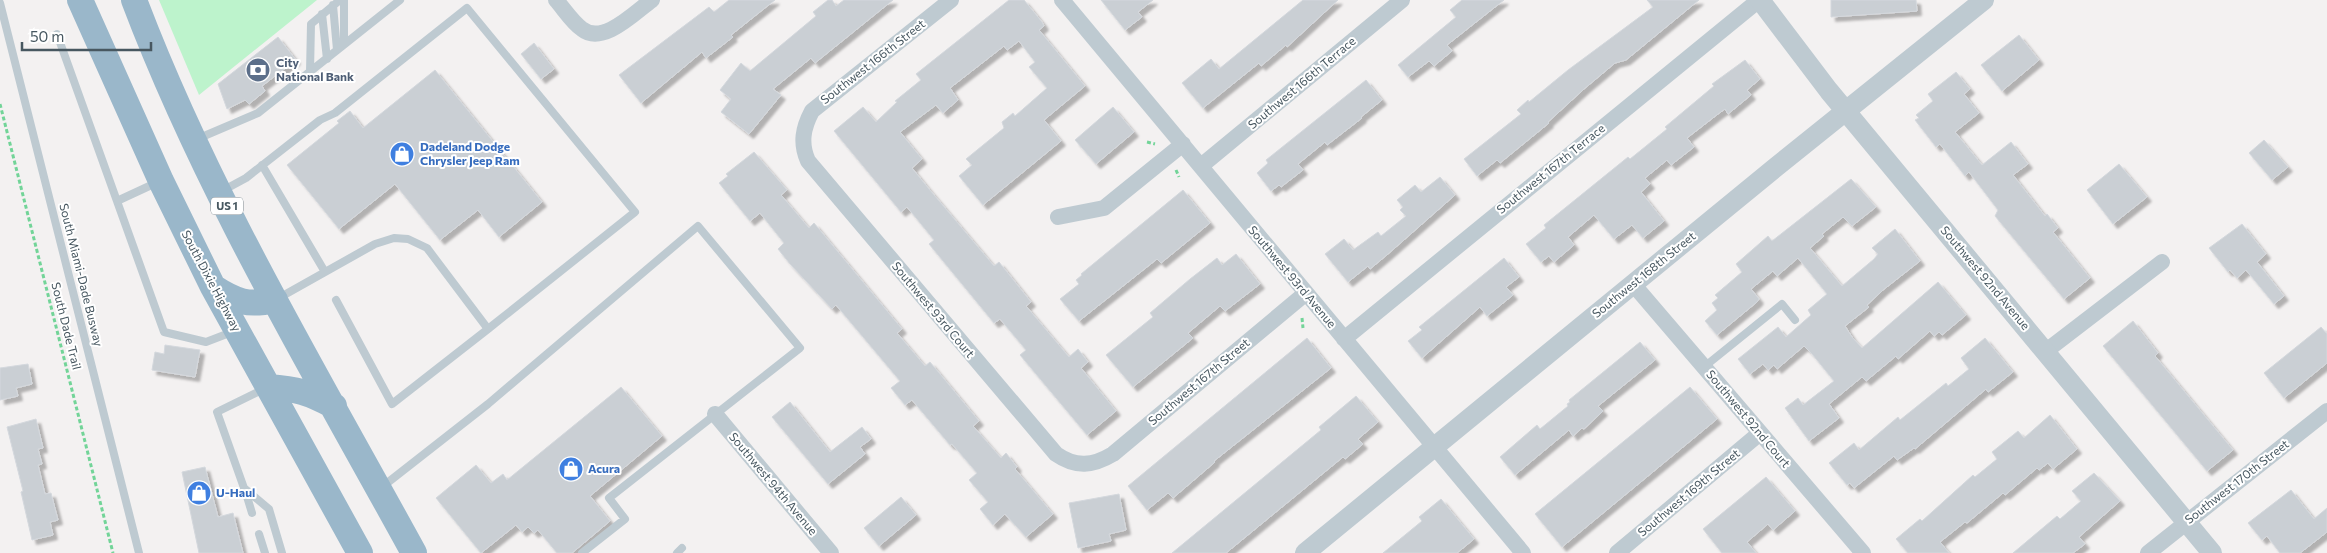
<svg xmlns="http://www.w3.org/2000/svg" width="2327" height="553" font-family="Commissioner,sans-serif">
	<defs>
		<filter id="shadow"><feDropShadow dx="4.5" dy="4.5" stdDeviation="1" flood-color="#0004"/></filter>
	</defs>
	<rect width="100%" height="100%" fill="#f3f1f1"/>
	<path fill="#bdf3cc" d="M159,0H317L199,95Z"/>
	<path fill="#cacfd4" stroke="#d4d8dd" filter="url(#shadow)" d="M729,0H775L731,35L733,37L706,58L702,52L641,103L619,75L709,7L714,12Z
		M828,0H832L836,6L844,0H893L815,63L811,58L773,89L781,95L749,134L721,112L731,99L720,90L741,63L750,71L816,16L813,12Z
		M1009,0H1024L1042,22L1044,26L1039,30L1085,86L1044,120L1061,141L983,205L959,176L972,165L966,159L1004,128L1002,122L1013,113L1015,116L1047,88L1029,67L1035,62L1019,41L1007,50L1004,46L950,88L958,100L943,113L936,105L900,132L922,159L912,168L929,189L994,266L999,262L1031,302L1026,306L1069,357L1078,349L1088,362L1081,368L1116,411L1087,435L1020,355L1026,350L1000,319L994,323L929,244L934,240L907,207L901,212L834,131L863,107L876,122L897,102L895,101L921,80L916,74Z
		M1101,0H1153L1138,12L1142,17L1125,30Z
		M1303,0H1338L1287,47L1286,45L1261,66L1259,63L1203,108L1182,83L1211,59L1219,69Z
		M1462,0H1504L1447,45L1452,51L1434,66L1429,61L1408,77L1398,65L1456,17L1450,10Z
		M1647,0H1699L1626,60L1615,63L1584,89L1548,122L1549,123L1500,163L1497,160L1477,176L1464,159L1521,114L1517,110L1528,100L1529,102L1568,70L1653,7Z
		M1831,0H1916L1917,11L1831,17Z
		M2019,35L2039,60L2002,91L1981,65Z
		M278,37L296,60L262,86L265,91L249,104L245,100L227,109L218,84Z
		M534,43L554,69L541,79L521,54Z
		M1745,60L1760,79L1747,90L1751,95L1728,114L1725,109L1718,114L1687,138L1694,147L1671,165L1667,160L1645,178L1650,184L1641,192L1664,221L1643,238L1632,225L1614,239L1594,215L1568,237L1574,245L1554,262L1549,256L1541,262L1526,244L1546,228L1544,225L1628,157L1630,159L1667,129L1665,127L1714,86L1712,84Z
		M435,70L542,202L499,237L478,210L440,240L395,184L339,229L287,165L339,123L337,121L350,111L363,128Z
		M1956,72L1970,89L1964,94L1979,113L1955,132L1982,165L2011,142L2028,164L2013,175L2045,216L2047,214L2058,228L2053,232L2090,278L2064,299L1995,216L1998,210L1969,172L1965,176L1940,144L1936,147L1915,120L1919,118L1916,115L1933,101L1928,94Z
		M1366,80L1382,100L1361,117L1362,118L1327,145L1325,142L1298,164L1303,170L1281,187L1279,185L1271,191L1257,173L1268,163L1266,160Z
		M1113,107L1134,132L1096,164L1075,140Z
		M2264,140L2288,167L2272,180L2249,153Z
		M754,152L787,190L781,195L809,228L814,223L902,329L897,333L925,366L930,362L979,421L973,426L1001,458L1006,453L1017,467L1015,469L1053,514L1026,537L1005,514L993,525L980,509L988,502L969,480L977,473L952,444L950,445L912,400L905,405L891,388L900,381L836,305L832,309L790,264L778,249L784,243L760,213L750,221L719,183L728,176L726,174Z
		M2119,164L2147,197L2113,224L2087,190Z
		M1440,177L1455,195L1388,254L1370,269L1368,266L1348,282L1325,254L1344,239L1353,250L1378,232L1381,236L1406,216L1400,210L1403,207L1397,200L1415,185L1421,192Z
		M1851,179L1876,207L1852,226L1843,217L1822,234L1824,236L1810,248L1842,286L1874,259L1878,254L1872,248L1895,229L1920,261L1883,290L1867,305L1869,307L1845,326L1852,337L1862,348L1938,282L1966,315L1942,335L1939,332L1934,336L1930,331L1898,359L1896,356L1866,381L1862,377L1829,404L1839,418L1809,441L1785,408L1798,398L1803,405L1834,381L1812,354L1804,346L1777,369L1774,365L1768,370L1763,364L1750,374L1738,359L1778,327L1786,337L1811,315L1808,310L1827,294L1798,258L1777,276L1773,271L1751,289L1759,299L1757,302L1717,335L1705,321L1717,310L1712,303L1718,298L1715,295L1742,272L1736,264L1768,236L1772,241Z
		M1183,190L1210,223L1161,263L1157,259L1079,321L1060,299L1079,284L1076,280L1082,275L1081,274Z
		M2242,224L2266,254L2257,262L2284,296L2274,304L2246,270L2237,278L2230,270L2228,272L2209,248Z
		M1236,254L1260,284L1225,311L1220,306L1188,333L1193,338L1133,387L1106,355L1153,317L1150,313L1190,279L1217,258L1222,265Z
		M1504,258L1519,277L1506,287L1513,295L1487,316L1480,307L1422,358L1408,341L1422,330L1419,327Z
		M2133,321L2158,353L2155,356L2233,450L2207,471L2103,346Z
		M2321,327L2327,334V363L2284,398L2264,373Z
		M1307,338L1331,368L1214,461L1215,462L1173,498L1168,493L1147,510L1128,486Z
		M1985,338L2013,372L1988,392L1986,389L1915,449L1914,448L1897,460L1894,456L1854,488L1850,483L1847,485L1829,463L1854,443L1859,450L1898,417L1900,420L1946,383L1948,386L1969,369L1961,358Z
		M1640,342L1655,360L1598,406L1603,411L1584,429L1582,428L1573,436L1569,430L1515,475L1500,457L1537,425L1540,429L1568,406L1567,404L1570,402L1569,400Z
		M165,345L200,350L195,377L152,370L155,352L164,354Z
		M28,364L32,384L16,388L18,396L0,400V368Z
		M621,387L662,436L590,496L610,521L572,553H557L538,530L534,533L528,527L522,532L516,525L481,553L436,498L476,465L491,483L503,474L507,480Z
		M1690,387L1717,419L1562,547L1535,514Z
		M1356,396L1378,422L1358,439L1363,444L1345,459L1343,457L1226,553H1172L1321,430L1319,427Z
		M790,402L830,452L862,427L871,439L860,447L865,454L828,484L772,417Z
		M2050,415L2077,449L2053,469L2048,463L2039,470L2037,468L2005,495L2003,493L1967,523L1965,522L1940,542L1949,553H1908L1896,539L1920,519L1922,521L1973,475L1975,477L1997,459L1992,452L2018,431L2024,438Z
		M36,419L43,448L38,449L42,464L38,465L45,494L51,493L58,520L50,522L53,535L32,540L21,492L23,491L7,427Z
		M205,467L218,517L233,513L243,553H199L182,472Z
		M2094,473L2120,501L2079,537L2085,544L2073,553H2013L2057,516L2060,519L2081,501L2072,491Z
		M1766,477L1795,511L1773,530L1768,524L1747,542L1756,553H1722L1703,529Z
		M2291,490L2314,519L2327,508V532L2300,553H2280L2267,536L2262,540L2248,523Z
		M1119,494L1126,530L1109,534L1111,541L1078,548L1069,503Z
		M901,497L916,515L879,546L864,528Z
		M1441,499L1474,539L1457,553H1383L1422,521L1419,517Z"/>
	<g fill="none" stroke-linecap="round" stroke-linejoin="round">
		<path stroke="#72d498" stroke-width="3" stroke-dasharray="4 2.5" stroke-linecap="butt" d="M0,104L113,553
			M1147,142L1155,144
			M1176,170L1179,177
			M1302,318L1303,328"/>
		<path stroke="#becad1" stroke-width="8" d="M0,3L139,553
			M333,5L337,50
			M322,14L327,59
			M57,34L164,332L206,342L232,332
			M344,44V0
			M310,72L311,24L340,0
			M197,139L258,113L400,0
			M262,165L325,272
			M222,191L246,178L320,120L335,113L467,8L635,212L488,329L427,248L408,239L394,238L375,244L277,299
			M117,201L158,182
			M336,300L392,404L488,329
			M1704,367L1782,304L1795,320
			M264,389L217,412L244,488L269,509L282,553
			M382,487L488,404L698,226L800,348L609,498L625,519L582,553
			M245,490L252,513
			M259,534L265,553
			M677,553L682,548"/>
		<path stroke="#becad1" stroke-width="16" d="M556,0C564,9 572,22 582,29C603,46 635,12 652,0
			M951,0L812,111C803,128 800,143 808,161L1056,454C1076,468 1093,466 1113,454L1306,293
			M1062,0L1523,553
			M1201,166L1402,0
			M1058,217L1104,208L1183,144
			M1633,284L1863,553
			M1344,339L1759,0
			M2046,351L2162,262
			M715,414L831,553
			M1617,553L1760,433
			M2148,553L2327,411"/>
		<path stroke="#becad1" stroke-width="20" d="M1760,0L1829,91L2212,553
			M1305,553L1776,167L1984,0"/>
		<path stroke="#9ab7ca" stroke-width="26" d="M80,0L161,181L213,287L360,553
			M134,0C207,193 315,372 414,553
			M213,287C236,302 248,306 275,300
			M268,387C297,389 308,392 334,406"/>
	</g>
	<defs>
		<symbol id="bank-disc" viewBox="-11 -11 22 22"><circle r="9.5" fill="#5c6f8a" stroke="#fff"/><path d="M-6-4H6V4H-6ZM0-2.3a2.3 2.3 0 1 0 0 4.6a2.3 2.3 0 1 0 0-4.6Z" fill="#fff"/></symbol>
		<symbol id="shop-disc" viewBox="-11 -11 22 22"><circle r="9.5" fill="#3f7fe0" stroke="#fff"/><path d="M-5-2.5h2.3a2.7 3.5 0 0 1 5.4 0H5L5.5 6h-11ZM-1.5-2.5h3a1.5 2.3 0 0 0-3 0Z" fill="#fff"/></symbol>
	</defs>
	<g fill-rule="evenodd">
		<use href="#bank-disc" x="244" y="56" width="28" height="28"/>
		<use href="#shop-disc" x="388" y="140" width="28" height="28"/>
		<use href="#shop-disc" x="557" y="455" width="28" height="28"/>
		<use href="#shop-disc" x="185" y="479" width="28" height="28"/>
	</g>
	<g text-anchor="middle" stroke-width="4" stroke-linejoin="round" paint-order="stroke">
		<rect fill="#fff" stroke="#7e8990" stroke-width="1" x="211" y="197.5" width="32" height="17" rx="4"/>
		<g font-size="11" font-weight="bold" fill="#475760">
			<text x="227" y="210">US 1</text>
		</g>
		<g font-size="12" fill="#475760" stroke="#fff">
			<text transform="translate(873 62) rotate(-38)" y="4">Southwest 166th Street</text>
			<text transform="translate(1302 83) rotate(-40)" y="4">Southwest 166th Terrace</text>
			<text transform="translate(1551 169) rotate(-39)" y="4">Southwest 167th Terrace</text>
			<text transform="translate(81 275) rotate(76)" y="4">South Miami-Dade Busway</text>
			<text transform="translate(1644 275) rotate(-39)" y="4">Southwest 168th Street</text>
			<text transform="translate(1292 277) rotate(50)" y="4">Southwest 93rd Avenue</text>
			<text transform="translate(1985 278) rotate(50)" y="4">Southwest 92nd Avenue</text>
			<text transform="translate(211 281) rotate(62)" y="4">South Dixie Highway</text>
			<text transform="translate(933 310) rotate(50)" y="4">Southwest 93rd Court</text>
			<text transform="translate(66 326) rotate(76)" y="4">South Dade Trail</text>
			<text transform="translate(1199 382) rotate(-40)" y="4">Southwest 167th Street</text>
			<text transform="translate(1748 419) rotate(50)" y="4">Southwest 92nd Court</text>
			<text transform="translate(2237 482) rotate(-38)" y="4">Southwest 170th Street</text>
			<text transform="translate(773 484) rotate(50)" y="4">Southwest 94th Avenue</text>
			<text transform="translate(1689 493) rotate(-40)" y="4">Southwest 169th Street</text>
		</g>
		<g font-size="12" font-weight="bold" fill="#4e5e75" stroke="#fff" text-anchor="start">
			<text x="276" y="67">City<tspan x="276" dy="14">National Bank</tspan></text>
		</g>
		<g font-size="12" font-weight="bold" fill="#366cbe" stroke="#fff" text-anchor="start">
			<text x="420" y="151">Dadeland Dodge<tspan x="420" dy="14">Chrysler Jeep Ram</tspan></text>
			<text x="588" y="473">Acura</text>
			<text x="216" y="497">U-Haul</text>
		</g>
	</g>
	<path d="M22 42v8h129v-8" fill="none" stroke="#475760" stroke-width="2.5"/>
	<text x="30" y="42" font-size="15" fill="#475760" stroke="#ffffff" stroke-width="4" paint-order="stroke">50 m</text>
</svg>
